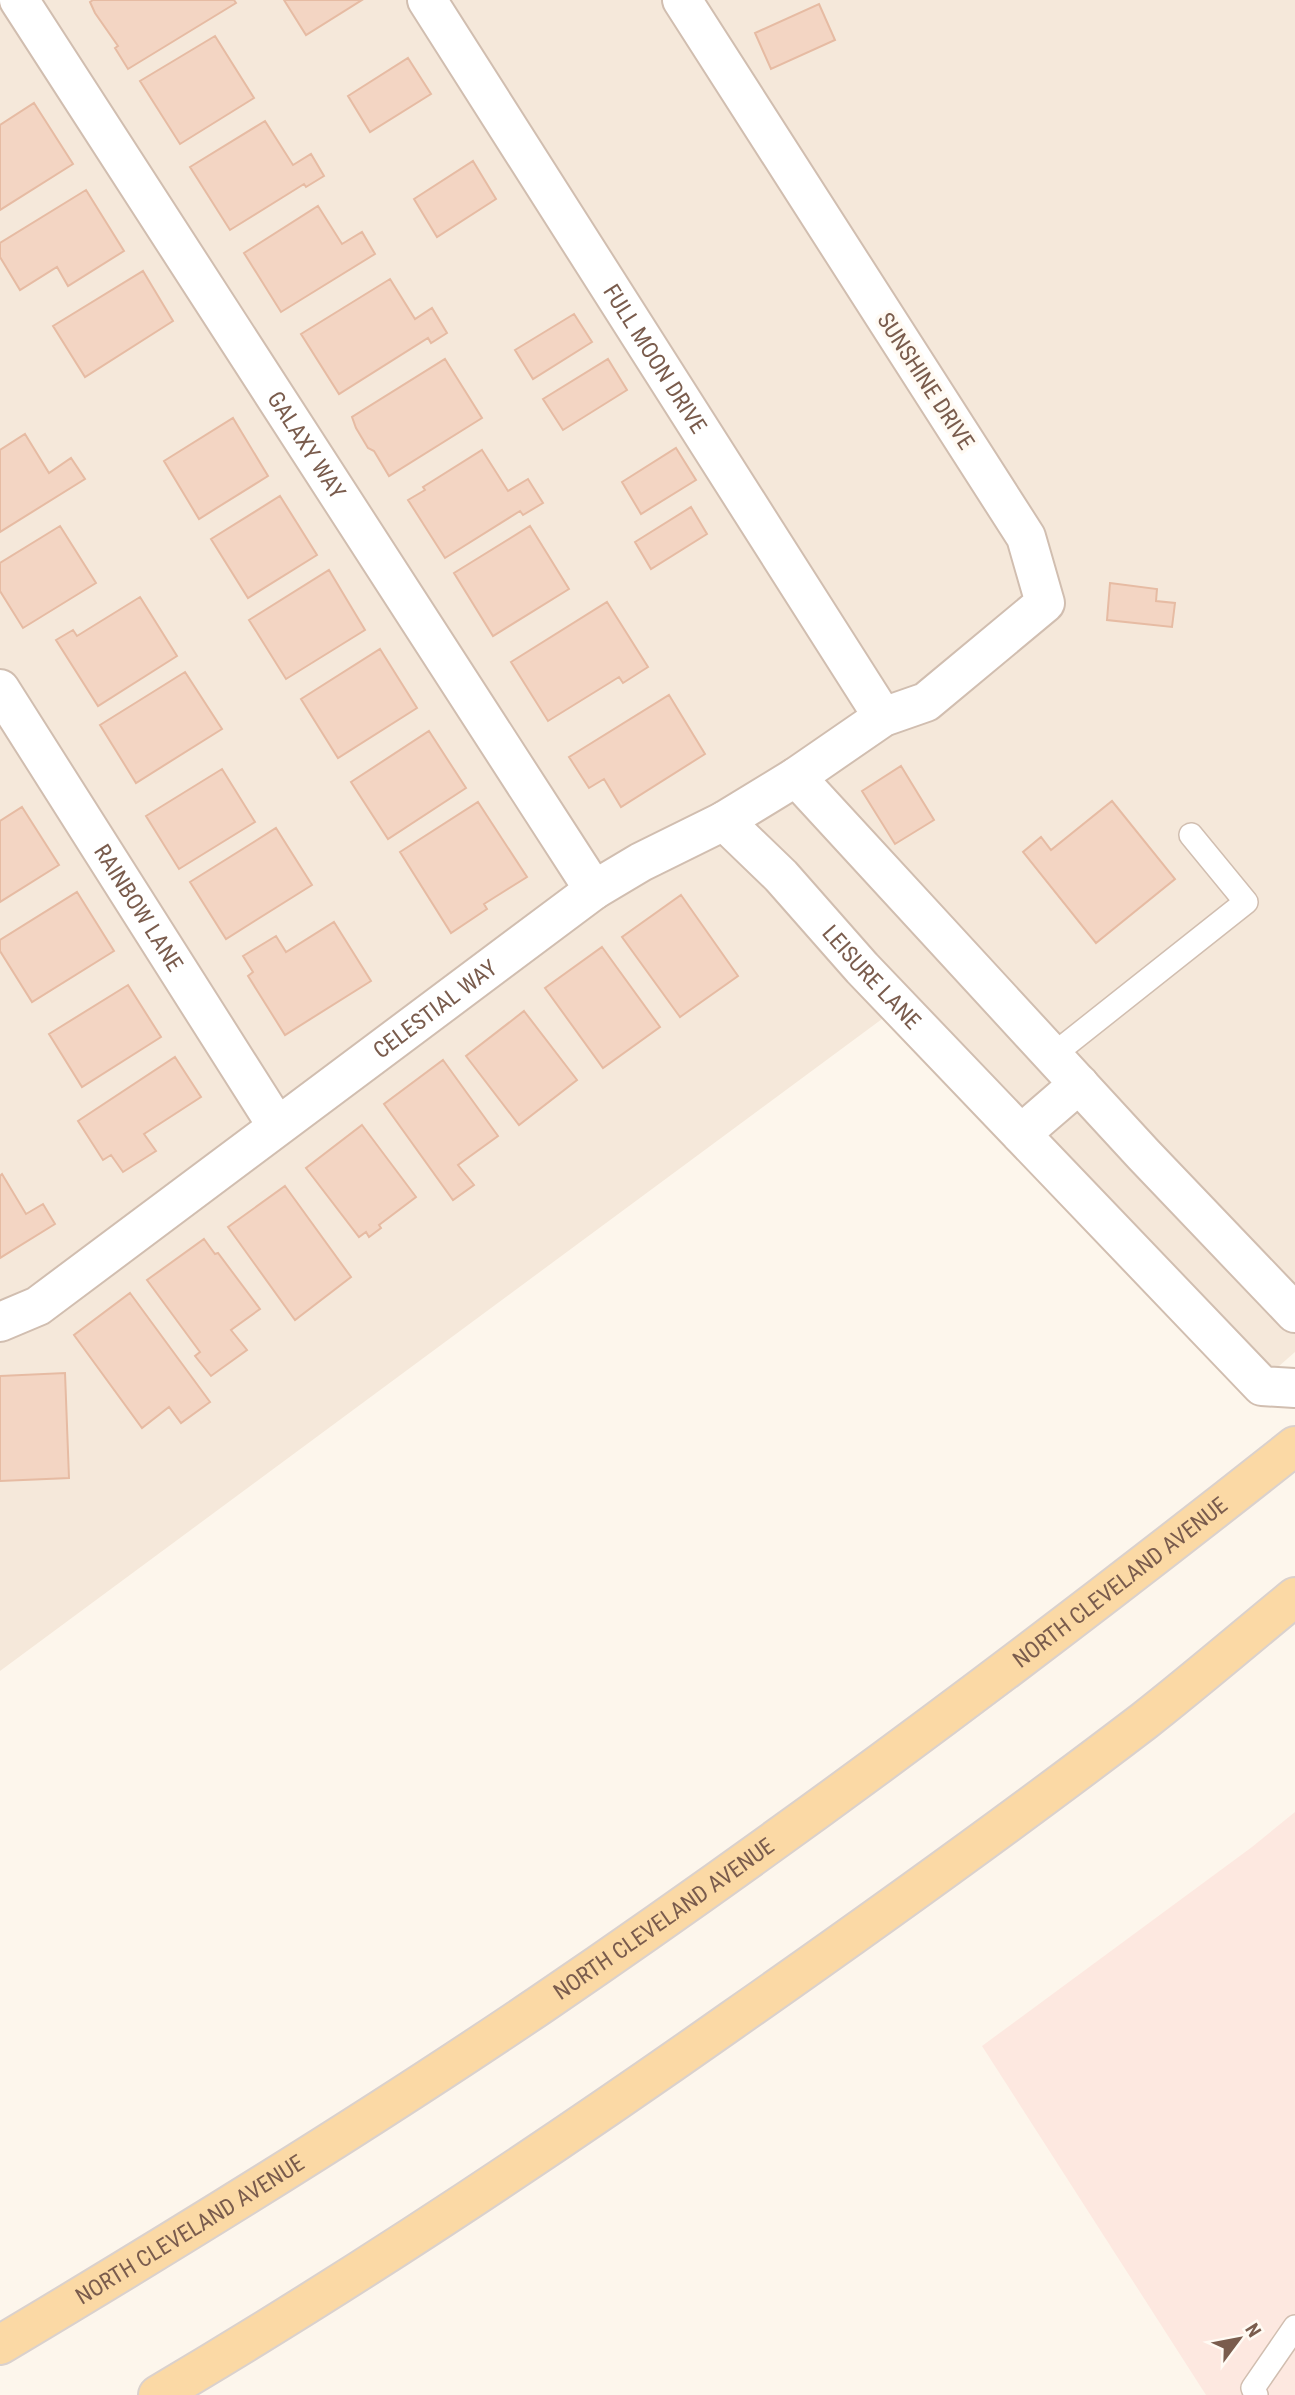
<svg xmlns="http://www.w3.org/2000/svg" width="1295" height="2395" font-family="'Roboto Condensed',sans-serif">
	<rect width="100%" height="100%" fill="#fdf6ec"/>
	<path fill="#f5e8da" d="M0,0H1295V1352L1269,1375L905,1002L0,1671Z"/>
	<path fill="#fde8e0" d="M1295,1812V2395H1206L982,2046L1252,1847Z"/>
	<path fill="#f3d5c3" stroke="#e6bba3" stroke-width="2" d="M93,0H234L236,3L128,69L115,48L118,46L95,13L90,2Z
		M284,0H362L306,35Z
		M819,4L835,40L771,69L755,33Z
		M215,36L254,98L180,144L140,81Z
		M408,58L431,94L370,132L348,96Z
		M34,103L73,164L0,210V125Z
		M265,121L293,165L311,154L324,176L306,187L304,184L230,230L190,167Z
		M473,161L496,199L437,237L414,199Z
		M86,190L124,251L68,286L57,267L20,290L0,257V243Z
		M318,206L342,244L362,232L375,254L281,312L244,253Z
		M143,271L173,321L85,377L53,326Z
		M390,279L415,319L432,308L447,333L431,343L428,338L339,394L301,334Z
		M574,314L592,342L533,379L515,350Z
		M445,359L482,418L389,476L374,451L368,448L356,428L352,417Z
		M608,359L627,390L563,430L543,399Z
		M233,418L268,476L199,519L164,461Z
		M25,434L49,473L71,458L85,479L0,532V450Z
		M676,448L696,480L641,514L622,482Z
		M482,450L508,491L528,479L543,503L523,515L520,511L445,558L408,500L425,490L423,487Z
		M280,496L317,555L248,598L211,539Z
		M691,507L707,534L651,569L635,542Z
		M60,526L96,583L23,628L0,591V563Z
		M530,526L569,589L493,636L454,573Z
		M329,570L365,630L286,679L249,620Z
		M1110,583L1157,589L1156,601L1175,603L1172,627L1107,620Z
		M140,597L177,656L98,706L56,640L73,630L77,636Z
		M607,602L648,667L623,683L619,677L548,721L511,662Z
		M380,649L417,708L338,758L301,699Z
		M185,672L222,729L136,783L100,725Z
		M669,695L705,754L621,807L604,779L589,788L569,757Z
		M429,731L466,788L388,839L351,782Z
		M901,766L934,820L895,844L862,791Z
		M222,769L255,822L179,869L146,816Z
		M1112,801L1175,879L1096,943L1023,852L1041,837L1051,850Z
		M478,802L527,877L484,904L487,909L451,933L400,852Z
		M22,807L59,865L0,902V821Z
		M276,828L312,885L226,939L190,882Z
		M77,892L114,951L32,1002L0,951V940Z
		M681,895L738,976L680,1017L622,937Z
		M334,922L371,981L285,1035L248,976L253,972L243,956L276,936L286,952Z
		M602,947L660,1027L603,1068L545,988Z
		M128,985L161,1037L82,1087L49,1034Z
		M524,1011L577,1080L519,1125L466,1056Z
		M175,1057L201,1097L144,1134L156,1151L123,1172L111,1155L103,1160L78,1121Z
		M443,1060L498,1136L458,1165L474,1185L453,1200L384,1104Z
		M362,1125L416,1197L379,1225L381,1228L369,1237L366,1232L359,1237L306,1168Z
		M2,1174L26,1214L43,1204L55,1224L0,1258V1176Z
		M285,1186L351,1277L295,1320L228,1227Z
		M204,1239L215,1254L218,1253L260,1309L231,1330L247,1350L211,1376L195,1356L200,1352L147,1280Z
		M130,1293L210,1402L181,1423L169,1407L142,1428L74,1335Z
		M65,1373L69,1478L0,1481V1376Z"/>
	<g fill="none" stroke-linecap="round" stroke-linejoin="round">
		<defs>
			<path id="service" d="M1053,1055L1246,902L1191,835
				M1256,2395L1253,2388L1295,2327"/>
			<g id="minor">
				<path id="s1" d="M19,0L594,890"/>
				<path id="s2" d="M427,0L883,717"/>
				<path id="s3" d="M0,689L277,1126"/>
				<path d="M796,777L1144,1155L1295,1313"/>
				<path id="s4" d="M724,821L781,876L862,968L1262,1386L1295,1388"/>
				<path d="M1021,1134L1079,1084"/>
				<path id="s5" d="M0,1322L38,1306L594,890L641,862L724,821L796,777L883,717L926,702L1045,603L1026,537L682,0"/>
			</g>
			<g id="primary">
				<path id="s6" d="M0,2345C184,2235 366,2123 543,2003C801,1827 1050,1640 1295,1446"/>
				<path d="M158,2395C354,2279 545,2152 731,2021C871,1923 1009,1824 1144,1721C1195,1681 1245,1638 1295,1597"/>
			</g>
		</defs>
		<use href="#service" stroke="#d1beb0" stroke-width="26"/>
		<use href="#minor" stroke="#d1beb0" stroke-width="42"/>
		<use href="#primary" stroke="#dad1cd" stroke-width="42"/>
		<use href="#service" stroke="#fff" stroke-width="23"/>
		<use href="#minor" stroke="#fff" stroke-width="38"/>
		<use href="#primary" stroke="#fbd9a5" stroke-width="38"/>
	</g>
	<g text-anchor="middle" stroke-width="7" stroke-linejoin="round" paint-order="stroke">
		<g font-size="23" fill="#7a5c4d" stroke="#fffaf3">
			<text dy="8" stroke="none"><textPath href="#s2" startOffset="425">FULL MOON DRIVE</textPath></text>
			<text transform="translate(926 381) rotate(57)" y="8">SUNSHINE DRIVE</text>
			<text dy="8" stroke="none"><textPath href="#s1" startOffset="530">GALAXY WAY</textPath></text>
			<text dy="8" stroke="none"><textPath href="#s3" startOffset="259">RAINBOW LANE</textPath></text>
			<text dy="8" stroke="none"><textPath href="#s4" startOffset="215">LEISURE LANE</textPath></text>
			<text dy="8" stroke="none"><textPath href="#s5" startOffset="537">CELESTIAL WAY</textPath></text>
			<text dy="8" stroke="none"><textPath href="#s6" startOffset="1356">NORTH CLEVELAND AVENUE</textPath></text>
			<text dy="8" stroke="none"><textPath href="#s6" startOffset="789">NORTH CLEVELAND AVENUE</textPath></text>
			<text dy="8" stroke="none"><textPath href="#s6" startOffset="222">NORTH CLEVELAND AVENUE</textPath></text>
		</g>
	</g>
	<g transform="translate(1239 2339) rotate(58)" stroke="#fffaf3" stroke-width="5" paint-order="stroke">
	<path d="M0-5L12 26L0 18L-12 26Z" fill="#7a5c4d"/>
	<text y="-10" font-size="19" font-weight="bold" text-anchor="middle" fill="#7a5c4d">N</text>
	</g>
</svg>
